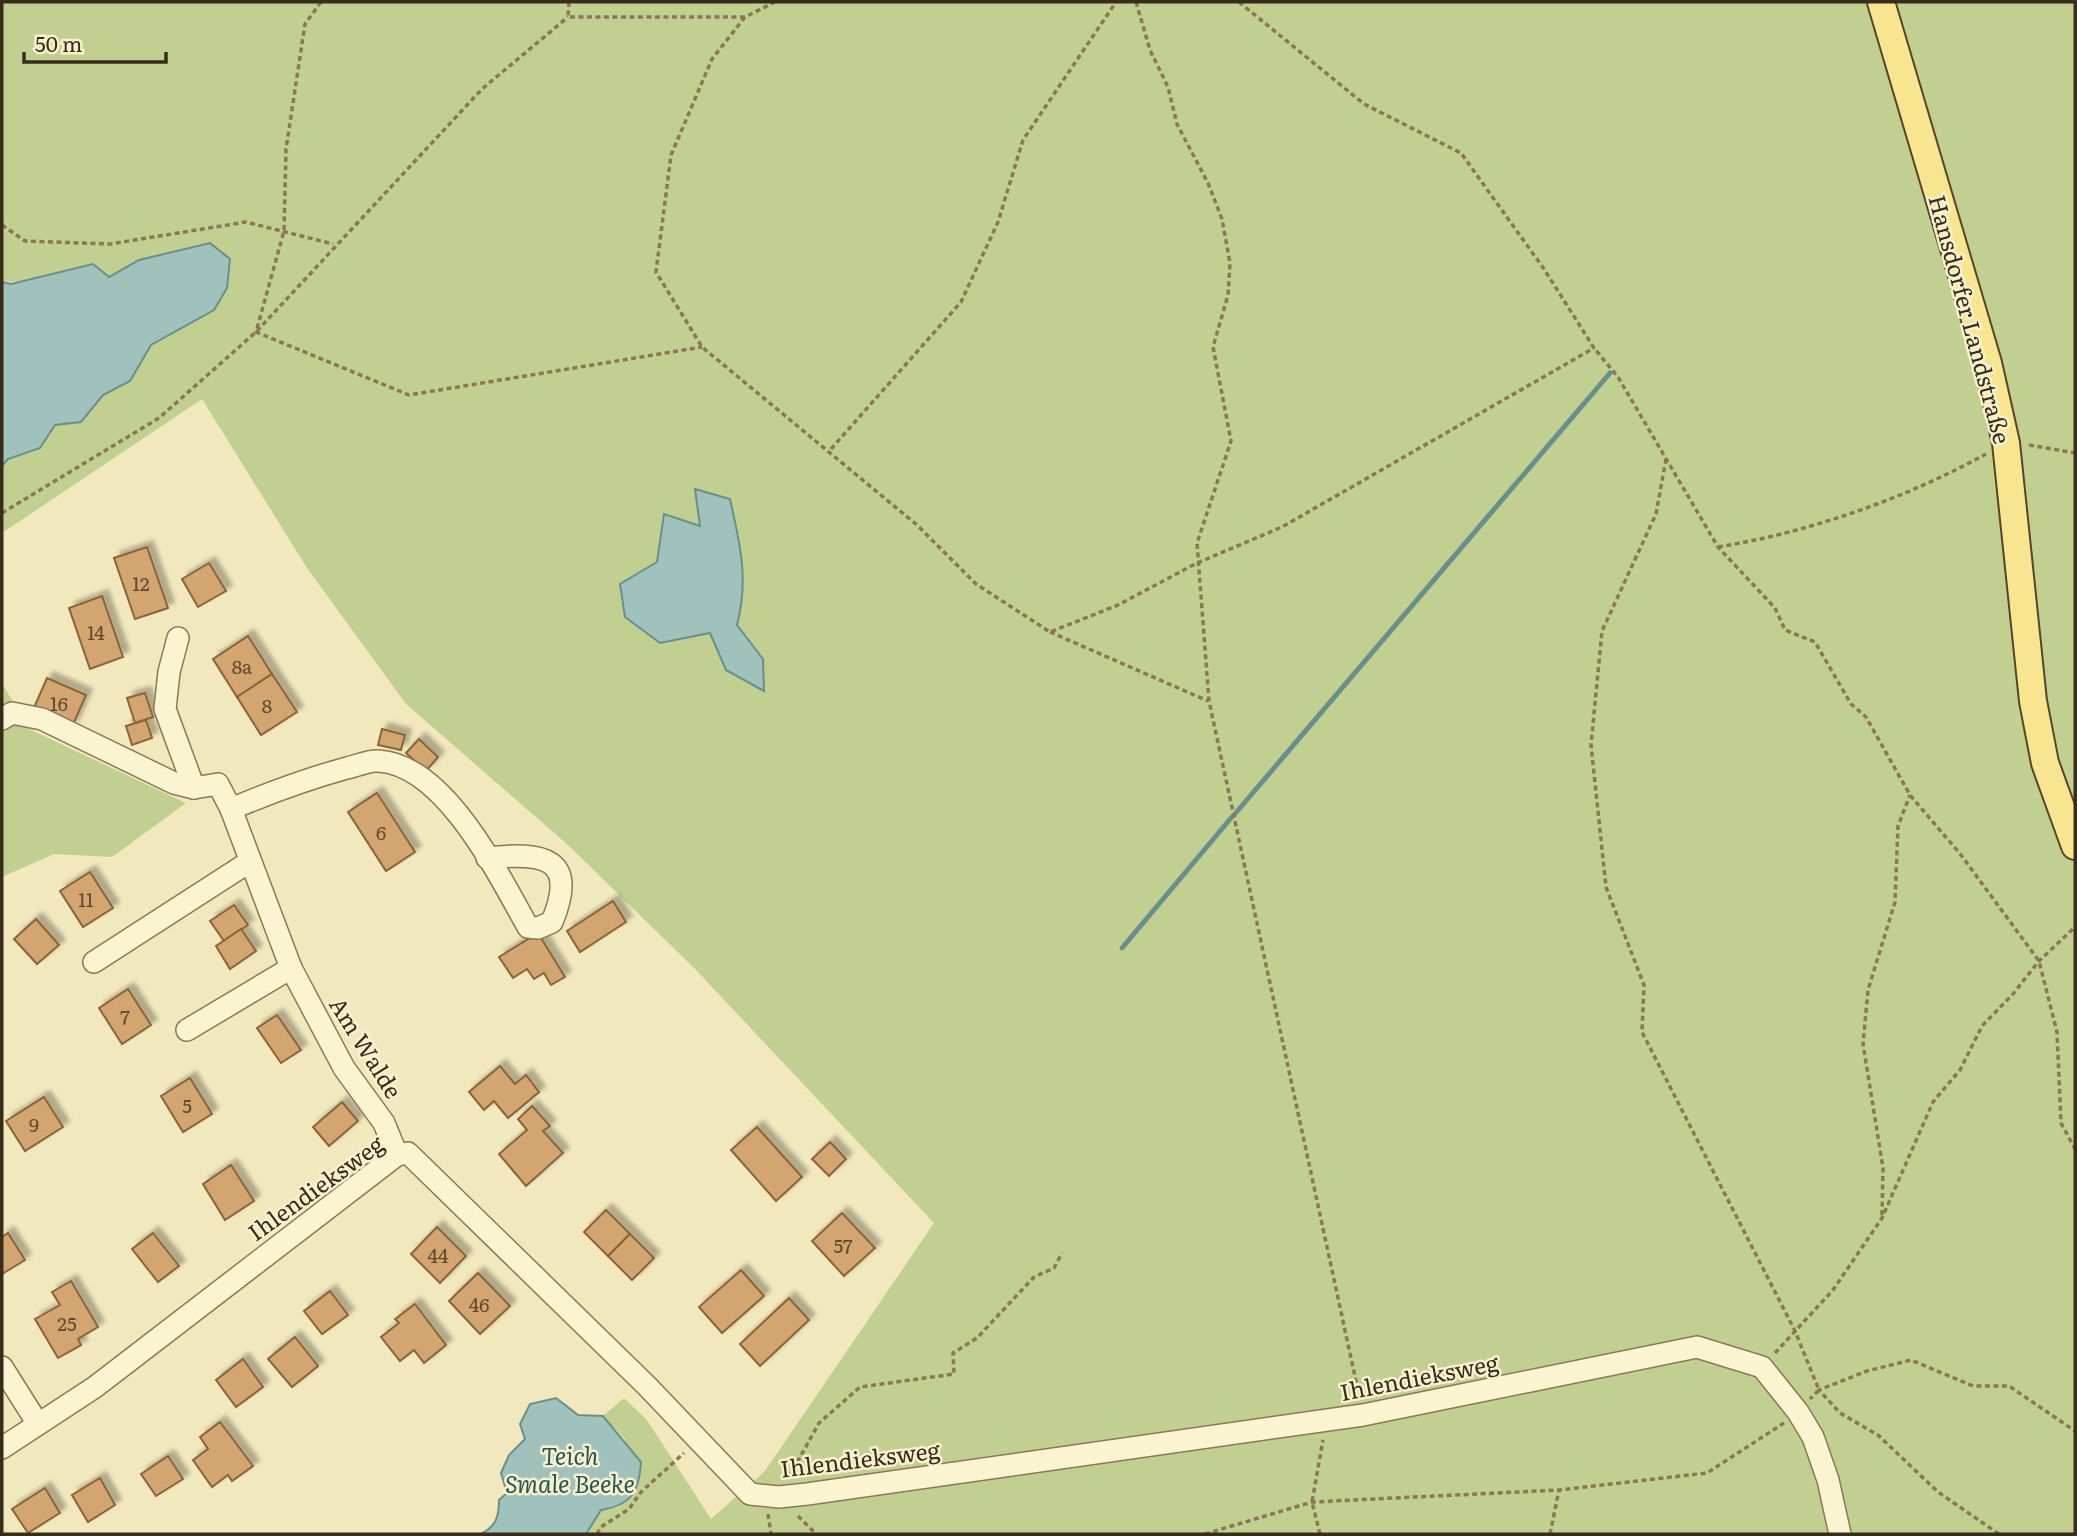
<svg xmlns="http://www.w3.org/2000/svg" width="2077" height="1536" font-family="Literata,serif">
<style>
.green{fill:#c1d090;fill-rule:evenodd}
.water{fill:#a1c2bc;stroke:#68908b;stroke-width:2}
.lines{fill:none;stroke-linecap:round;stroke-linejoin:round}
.stream{stroke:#68908b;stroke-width:5}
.building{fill:#d3a56f;stroke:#8b6339;stroke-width:2;filter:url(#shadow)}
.minor-casing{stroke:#8a7855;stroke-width:24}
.major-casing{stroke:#57442a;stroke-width:30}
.path{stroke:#8a7855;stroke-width:3.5;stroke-dasharray:5 3.5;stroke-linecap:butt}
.minor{stroke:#fbf4d0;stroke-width:21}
.major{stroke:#f8e590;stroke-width:26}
.labels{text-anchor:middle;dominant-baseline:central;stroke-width:5;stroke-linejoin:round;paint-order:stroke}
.number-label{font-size:19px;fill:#5f4a30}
.street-label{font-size:23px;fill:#382c1b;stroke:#f8f1cd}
.water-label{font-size:24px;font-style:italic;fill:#285659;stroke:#f8f1cd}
</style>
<defs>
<filter id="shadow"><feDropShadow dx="6" dy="-6" stdDeviation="2" flood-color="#0004"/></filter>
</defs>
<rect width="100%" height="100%" fill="#f1e8bd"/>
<g class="green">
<path d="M2 2H2075V1534H586L601 1510 619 1507 625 1439 603 1416 624 1398 647 1420 711 1519 765 1471 934 1223 695 969 567 844 406 704 307 568 202 399 2 533V466L8 459 39 448 55 425 81 422 103 395 130 381 151 345 213 310 139 260 109 277 2 282ZM730 499C740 544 749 580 737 625L763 658 726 670 710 633 660 643 620 584 657 562Z"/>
<polygon points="2,683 29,729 186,803 112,857 54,854 2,877"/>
</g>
<g class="water">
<polygon points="210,243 230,259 227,288 214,310 151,345 130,381 103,395 81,422 55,425 40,448 8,459 2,466 2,282 11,284 93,264 109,277 139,260"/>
<path d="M695 489 730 499C740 544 749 579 737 625L763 659 764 691 726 670 710 633 660 643 625 617 620 584 657 562 664 514 700 526Z"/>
<path d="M556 1398 578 1415 603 1416 641 1462C639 1491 632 1505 601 1510L586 1534H481C496 1526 499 1517 499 1500L507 1493 501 1473 509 1455 525 1439 520 1424 530 1404Z"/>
</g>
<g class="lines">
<g class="stream">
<polyline points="1234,815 1610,373"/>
<polyline points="1122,948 1231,818"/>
</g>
</g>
<g class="building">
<polygon points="147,547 168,608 135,619 114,558"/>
<polygon points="209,563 226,591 198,607 182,579"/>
<polygon points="102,596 123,657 90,669 69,608"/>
<polygon points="248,636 272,674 237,697 213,659"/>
<polygon points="272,674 297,712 261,735 237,697"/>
<polygon points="47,678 86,695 72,727 33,710"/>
<polygon points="145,693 153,717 135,723 127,698"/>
<polygon points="146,720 152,738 132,745 126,726"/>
<polygon points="382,729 405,735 401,750 378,745"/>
<polygon points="419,739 438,757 426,771 406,753"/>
<polygon points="377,793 415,852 386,871 348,812"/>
<polygon points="90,872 113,908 83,927 60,891"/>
<polygon points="613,901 626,922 580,952 567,931"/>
<polygon points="234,905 248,925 224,941 210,921"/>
<polygon points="36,919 59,945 37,964 14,939"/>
<polygon points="241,929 256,951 230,969 216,946"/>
<polygon points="538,933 565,977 551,985 544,973 534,979 527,969 513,978 499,957"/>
<polygon points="128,989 151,1025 122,1044 99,1008"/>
<polygon points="277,1015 301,1050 281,1063 257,1028"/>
<polygon points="500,1066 515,1084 526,1075 539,1092 508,1118 494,1101 484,1110 469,1092"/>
<polygon points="190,1078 212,1114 183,1132 161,1096"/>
<polygon points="44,1097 63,1127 25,1151 6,1121"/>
<polygon points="342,1102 358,1121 329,1146 313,1127"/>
<polygon points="532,1106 550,1126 543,1131 563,1153 526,1186 499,1154 527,1130 518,1119"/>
<polygon points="757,1127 802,1177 776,1201 731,1150"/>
<polygon points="830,1142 846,1159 829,1176 812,1159"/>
<polygon points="231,1165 254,1201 225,1220 203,1184"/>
<polygon points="606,1210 630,1234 608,1256 584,1232"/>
<polygon points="842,1213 875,1248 844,1276 812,1241"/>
<polygon points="437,1227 466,1256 440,1283 411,1254"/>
<polygon points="8,1233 25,1260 2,1274 2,1237"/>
<polygon points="153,1233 179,1266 158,1282 132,1249"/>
<polygon points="630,1234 654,1258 632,1280 608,1256"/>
<polygon points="741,1270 764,1296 722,1333 699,1307"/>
<polygon points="478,1273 510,1306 480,1334 449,1301"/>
<polygon points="71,1281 98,1327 78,1339 81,1345 58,1358 35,1319 60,1305 52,1292"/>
<polygon points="330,1291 348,1315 322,1334 304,1311"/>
<polygon points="789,1298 809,1320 760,1366 740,1344"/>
<polygon points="415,1304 446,1345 424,1363 414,1350 400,1361 381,1337 399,1323 395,1319"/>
<polygon points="295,1337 318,1366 292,1387 268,1359"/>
<polygon points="243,1359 263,1387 236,1407 216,1380"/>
<polygon points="220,1422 253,1466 232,1481 228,1475 212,1487 193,1460 208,1449 200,1437"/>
<polygon points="168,1456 183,1479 156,1496 141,1474"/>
<polygon points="100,1478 115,1505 88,1522 72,1495"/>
<polygon points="45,1488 60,1513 28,1533 12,1509"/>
</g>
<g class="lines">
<defs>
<g id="minor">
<polyline points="178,638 169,672 165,709 194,788"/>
<polyline points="2,719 12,713 42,719 174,783 194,788 218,784 231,809 291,968 344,1068 384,1123 397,1155"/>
<path d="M231 809C269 793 307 779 347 768 357 766 369 760 378 761 445 764 499 876 528 927L538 928 552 922C579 857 543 852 487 858"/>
<polyline points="94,962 249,862"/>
<polyline points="187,1030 291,968"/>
<polyline points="2,1367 38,1424"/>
<polyline points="2,1448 95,1387 397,1155 408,1153 647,1386 750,1494 779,1497 807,1494 1363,1415 1697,1347 1762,1367 1798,1412 1813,1437 1828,1480 1840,1534"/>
</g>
<polyline id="major" points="1881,2 1988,363 2006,443 2033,701 2045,763 2075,846"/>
</defs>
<use href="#minor" class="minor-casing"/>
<use href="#major" class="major-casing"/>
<g class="path">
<polyline points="321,2 305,24 286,149 284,231 256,332 409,395 702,347"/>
<polyline points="569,2 568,17 745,17 775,2"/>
<polyline points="1136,2 1150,50 1168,87 1177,124 1208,183 1222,219 1230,263 1228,295 1213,347 1231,441 1197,543 1209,701 1359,1395"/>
<polyline points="1239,2 1364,104 1461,153 1544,269 1594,348 1618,377 1718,547 1775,608 1785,630 1815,642 1851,704 1866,717 1910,795 1961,855 2039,961 2057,1032 2061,1123 2075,1149"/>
<polyline points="745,17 712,59 671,155 656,272 702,347 917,525 976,584 1050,632 1118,605 1197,563 1282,527 1594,348"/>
<polyline points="2,225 25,241 110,244 246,222 333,244"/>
<polyline points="2029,445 2075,453"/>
<polyline points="831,449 961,302 998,222 1023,140 1116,2"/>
<polyline points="1666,459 1656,514 1602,631 1591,745 1606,887 1644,985 1642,1032 1795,1331 1819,1390 1810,1399"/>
<polyline points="2,513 159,418 256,332 482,89 568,17"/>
<path d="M1718 547C1810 532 1904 499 1986 454"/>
<polyline points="1050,632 1208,701"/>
<polyline points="1882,1215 1883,1168 1863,1044 1868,990 1895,902 1898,826 1910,795"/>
<polyline points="1775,1353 1833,1290 1882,1218 1933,1102 1960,1070 1982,1026 2013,994 2039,961 2075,927"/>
<polyline points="789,1477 819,1423 860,1387 954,1374 953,1353 977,1338 1034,1277 1054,1268 1062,1253"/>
<polyline points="768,1514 771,1534"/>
<polyline points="798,1516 816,1534"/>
<polyline points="597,1534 601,1527 629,1509 641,1492 684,1453"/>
<polyline points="1205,1534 1312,1502 1559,1490 1707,1473 1784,1423"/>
<polyline points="1320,1534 1312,1502 1323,1440"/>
<polyline points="1550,1534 1559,1490"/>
<polyline points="1999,1534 1938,1492 1878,1435 1840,1413 1819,1390 1867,1371 1911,1360 1973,1386 2009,1386 2075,1431"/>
</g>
<use href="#minor" class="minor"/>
<use href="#major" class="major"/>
</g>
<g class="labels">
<g class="number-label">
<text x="141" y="583">12</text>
<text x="96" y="632">14</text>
<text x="242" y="666">8a</text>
<text x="59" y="703">16</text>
<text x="267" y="705">8</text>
<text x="381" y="832">6</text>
<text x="86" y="899">11</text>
<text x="125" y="1016">7</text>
<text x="187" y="1105">5</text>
<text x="34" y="1124">9</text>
<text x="843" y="1245">57</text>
<text x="438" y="1255">44</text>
<text x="479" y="1304">46</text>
<text x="67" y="1323">25</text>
</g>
<g class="street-label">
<text transform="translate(1971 319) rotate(75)">Hansdorfer Landstraße</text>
<text transform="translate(367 1047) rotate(58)">Am Walde</text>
<text transform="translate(315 1187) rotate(-36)">Ihlendieksweg</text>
<text transform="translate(1419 1376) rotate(-11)">Ihlendieksweg</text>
<text transform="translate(860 1458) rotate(-7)">Ihlendieksweg</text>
</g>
<g class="water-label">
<text x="570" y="1454">Teich<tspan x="570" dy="28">Smale Beeke</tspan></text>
</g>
</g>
<rect width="2077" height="1536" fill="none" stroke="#382c1b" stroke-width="7"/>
<path d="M24 52v10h142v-10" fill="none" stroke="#382c1b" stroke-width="3.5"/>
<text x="35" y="52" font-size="21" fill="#382c1b" stroke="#f8f1cd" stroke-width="5" paint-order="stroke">50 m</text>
</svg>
